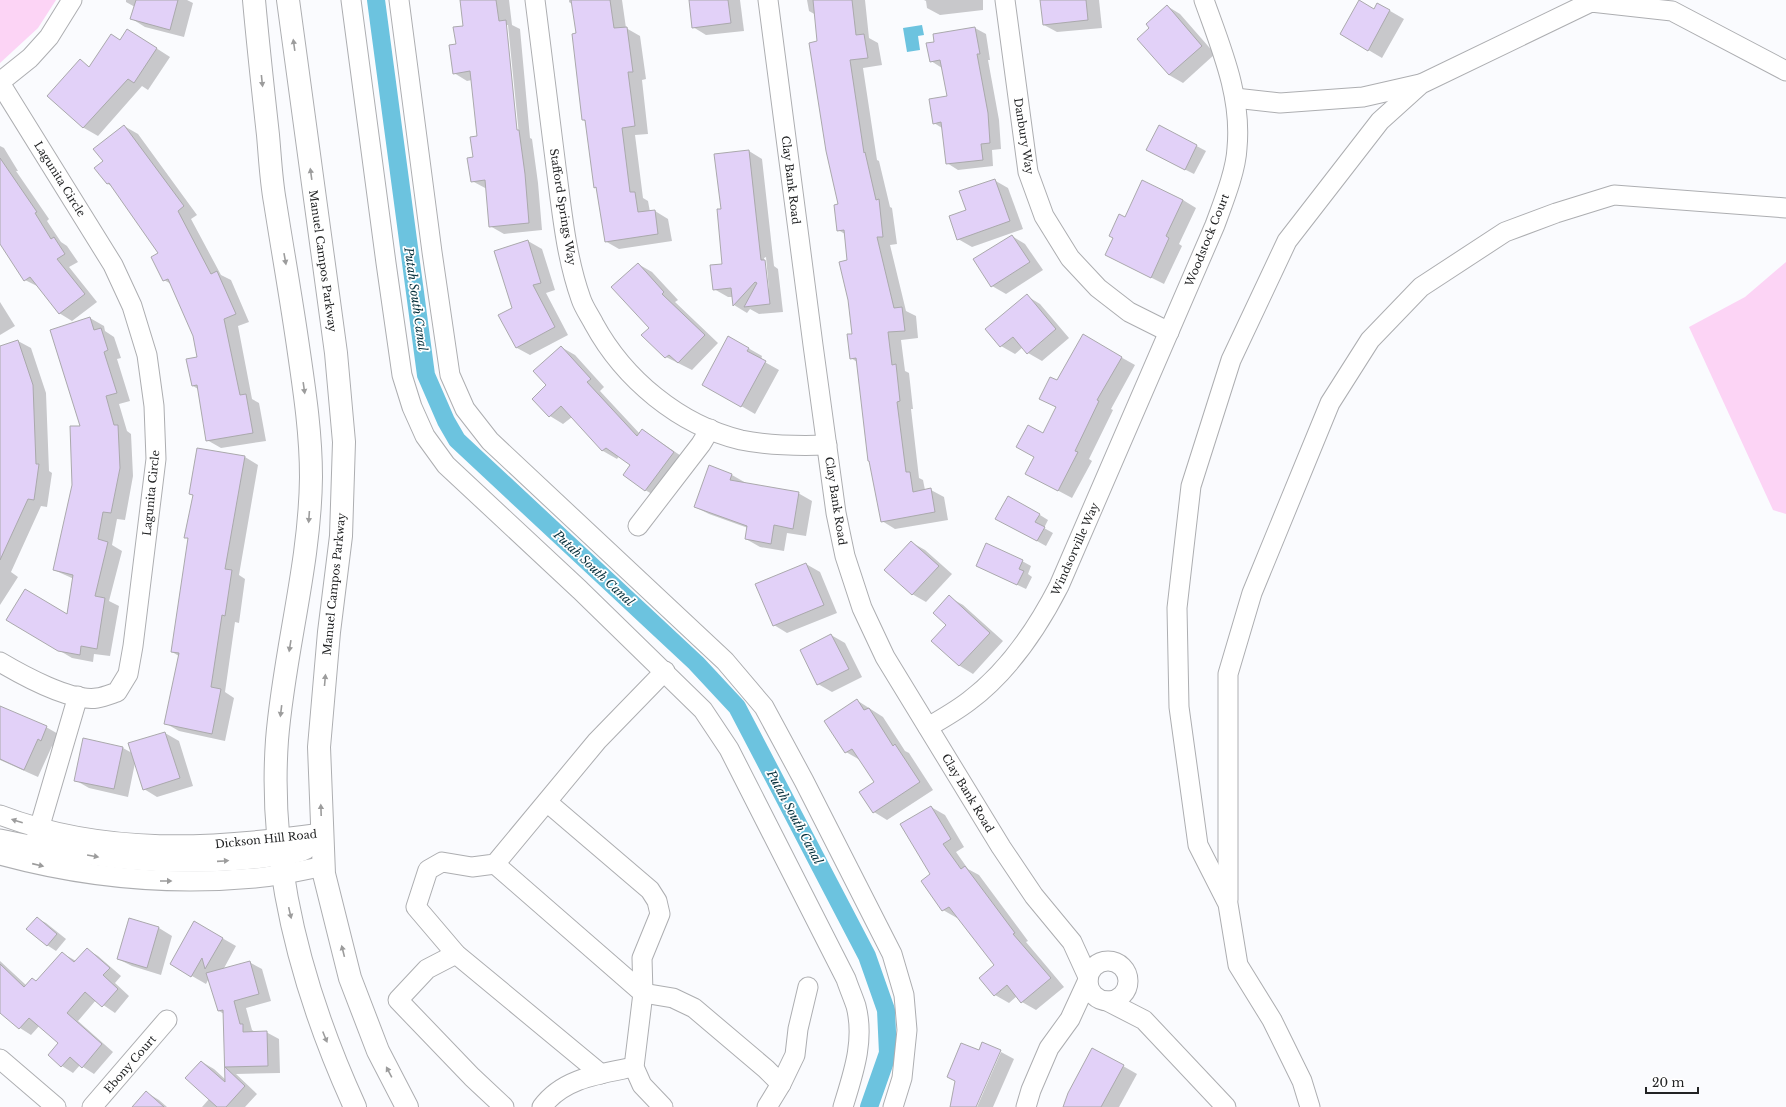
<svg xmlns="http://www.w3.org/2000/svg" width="1786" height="1107" font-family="'Libre Baskerville',serif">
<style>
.green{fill:#fcd4f5}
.water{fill:#6cc3df}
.shadow{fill:#0003;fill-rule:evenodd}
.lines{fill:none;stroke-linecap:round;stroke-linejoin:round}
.canal{stroke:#6cc3df;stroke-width:18}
.building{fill:#e2d1f8;stroke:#aaa9ac}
.minor-casing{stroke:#adaeb1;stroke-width:21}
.major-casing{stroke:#adaeb1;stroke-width:24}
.minor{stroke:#fff;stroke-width:19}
.major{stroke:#fff;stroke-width:22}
.oneway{fill:#9c9c9c}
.labels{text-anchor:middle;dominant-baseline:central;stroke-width:3.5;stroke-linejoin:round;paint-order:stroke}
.street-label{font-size:11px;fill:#222324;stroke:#fff}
.water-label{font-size:12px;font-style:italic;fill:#05303c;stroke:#fff}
</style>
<rect width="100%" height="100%" fill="#fafbfe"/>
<g class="green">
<polygon points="0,0 56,0 38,28 0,63"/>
<polygon points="1786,262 1786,514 1773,510 1689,327 1745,297"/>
</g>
<polygon class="water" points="922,25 924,35 918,36 920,50 907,52 903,28"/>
<g class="shadow">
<polygon points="126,0 187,0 193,3 184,37 145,27 132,19 135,7 126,2"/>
<path d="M461 0H509L512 25 520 29 530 138 532 139 538 183 542 230 504 234 490 226 487 189 472 181 479 137 472 80 467 81 454 73 457 45 464 27ZM506 25H508L519 135H517Z"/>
<polygon points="569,0 622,0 626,28 640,36 646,79 642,80 648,134 635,135 643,198 648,201 650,212 655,211 668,219 672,241 619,249 605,241 597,189 595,187 587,122 583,120 577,34 573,5 569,2"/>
<polygon points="690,0 740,0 744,31 706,35 693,27"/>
<polygon points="807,0 865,0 869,38 878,43 882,65 863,68 877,160 879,161 890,207 892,208 897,244 890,245 906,311 916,316 918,338 901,340 905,371 909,373 913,409 911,409 919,478 923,480 925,490 931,490 944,497 948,520 895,529 882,521 857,362 851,358 853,334 845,234 838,230 839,205 816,15 809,11"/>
<polygon points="924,0 983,0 983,10 940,15 927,8 926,1"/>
<polygon points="1041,0 1099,0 1102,28 1057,32 1044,25"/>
<polygon points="1378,4 1404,19 1382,58 1341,34 1374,10"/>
<polygon points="1167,6 1180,14 1215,54 1183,83 1169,75 1151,28"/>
<polygon points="975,28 986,34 990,60 988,60 999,120 1001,149 992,150 993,166 958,170 947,163 942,128 934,123 948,97 942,68 931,61 935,42"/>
<polygon points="128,30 170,57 148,90 142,86 98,136 84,128 48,96 80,61 90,67 120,41"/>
<polygon points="124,126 138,134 197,215 191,219 221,275 231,280 249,322 238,326 252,399 259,403 266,441 221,448 207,440 198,389 193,386 198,358 194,336 171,284 164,280 159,254 113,187 108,184 105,161"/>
<polygon points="1159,126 1206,151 1194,174 1156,155"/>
<polygon points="0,146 4,148 18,171 16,171 49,219 47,221 61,242 67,246 78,262 69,267 97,302 72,321 59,313 39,287 25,280 0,240"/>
<path d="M749 151 762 159 774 266 778 269 783 312 759 314 750 309 747 313 734 305 733 297H728L714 289 723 265ZM766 257 769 290H767L764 258Z"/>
<polygon points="994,180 1008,188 1023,229 972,247 958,239 967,211"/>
<polygon points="1183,200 1196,208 1179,244 1182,246 1164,284 1120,262 1125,218"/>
<polygon points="1012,236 1025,244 1043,270 1006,294 992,286"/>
<polygon points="528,241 542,249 555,290 546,293 568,335 530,355 517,348 513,308"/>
<polygon points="638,264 652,272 678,300 675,302 718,343 692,370 666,357 643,335 650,328"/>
<polygon points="1027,296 1040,304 1069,338 1042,361 1028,353 1023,347 1015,354 1001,346"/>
<polygon points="0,302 15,326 0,335"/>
<polygon points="90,318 104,326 105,331 114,337 121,358 117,359 130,401 119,404 127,431 131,434 133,476 125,520 117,519 112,545 122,551 109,601 119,606 110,656 94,654 93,662 72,658 8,620 67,615 74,579 54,570 73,485 81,427"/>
<polygon points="1083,336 1135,365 1111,409 1113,410 1089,459 1092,461 1072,498 1040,481 1035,457 1043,435 1057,408 1040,398 1057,382"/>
<polygon points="18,341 31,348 46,393 49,471 52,473 47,507 41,506 11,572 18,577 0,605 0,347"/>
<polygon points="561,347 575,355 604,387 600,391 640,434 643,430 687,460 659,498 645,490 631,465 619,456 617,459 603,451 572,417 563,424 550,416 533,399 548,386"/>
<polygon points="748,348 762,356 761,360 779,370 755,414 717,392"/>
<polygon points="245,457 258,465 239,575 245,579 239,623 235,622 225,692 234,698 225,741 179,731 165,723 179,656 172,652 189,539 185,537 194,496 190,494"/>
<polygon points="710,467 732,475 746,483 798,493 812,501 806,536 787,533 784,551 760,547 746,539 748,528 709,514 695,507"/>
<polygon points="1040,515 1048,520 1044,528 1053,533 1046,546 1006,524"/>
<polygon points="911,542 925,550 952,574 926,602 912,594"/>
<polygon points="1022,561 1031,566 1028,574 1032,577 1026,589 977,566"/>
<polygon points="806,564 820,572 837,613 787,633 774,625"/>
<polygon points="949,597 963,605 1003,641 973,674 960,666 933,641 948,625"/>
<polygon points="831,635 845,643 862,677 832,692 818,684"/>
<polygon points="858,701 883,717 905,751 909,753 933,790 887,820 874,812 875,782 860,760 846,752"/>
<polygon points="0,710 46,727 60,735 54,748 52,746 38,777 0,760"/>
<polygon points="165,733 179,741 193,786 157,797 144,789 135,763 128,797 89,788 75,780 84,739 123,748 132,753"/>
<polygon points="931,807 945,815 964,847 956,852 968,869 979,875 1028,941 1026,942 1064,987 1036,1010 1022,1002 1017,996 1009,1003 995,995 995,965 958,917 957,918 943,910 922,881 932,874"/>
<polygon points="37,918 46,923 66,939 56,951 47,945"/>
<polygon points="194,922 236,946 223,970 249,962 262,969 271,1001 246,1008 252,1030 255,1032 266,1032 279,1039 280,1073 236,1074 257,1094 245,1107 202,1107 209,1099 202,1062 214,1069 226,1080 224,1014 219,1011 209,978 206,984 171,964"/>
<polygon points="159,928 172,936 161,975 132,966 118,959"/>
<polygon points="87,949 98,956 121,976 115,983 129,996 115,1013 96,1000 78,1021 113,1052 94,1074 80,1065 73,1073 62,1066 60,1042 40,1025 31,1035 20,1028 0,1011 0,961 27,986 37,982 62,953 76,961"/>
<polygon points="1001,1052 1014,1059 993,1107 977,1107"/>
<polygon points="1123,1066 1137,1074 1119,1107 1064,1107"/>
<polygon points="146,1092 159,1100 167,1107 133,1107"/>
</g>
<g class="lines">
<polyline class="canal" points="376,0 426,375 446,421 457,440 696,663 737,707 867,956 886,1010 888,1053 869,1107"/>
</g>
<g class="building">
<polygon points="136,0 178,0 170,30 130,19"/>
<polygon points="460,0 496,0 499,21 506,20 517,130 519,130 525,174 529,223 489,227 485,180 471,182 467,158 473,157 470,137 477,136 470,71 453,74 449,45 456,44 453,27 463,26"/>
<polygon points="571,0 610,0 614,28 627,27 633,72 628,72 635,126 622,128 630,192 635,192 638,212 655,210 658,234 605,242 596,187 594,188 585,120 582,120 572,34 576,33"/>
<polygon points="689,0 728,0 731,23 692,28"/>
<polygon points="813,0 852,0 856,35 864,34 868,58 850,60 864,153 865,152 876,200 879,199 883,237 877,237 894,308 902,307 905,331 888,332 892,365 896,364 900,401 897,402 906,472 910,472 913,492 931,488 935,512 881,522 869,461 868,461 856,358 850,359 847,334 852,334 848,300 839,262 847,260 844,230 837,231 834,205 838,204 826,151 809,43 817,41"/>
<polygon points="1040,0 1086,0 1088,20 1043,25"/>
<polygon points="1359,0 1374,9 1377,3 1390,10 1368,51 1340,34"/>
<polygon points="1167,5 1202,46 1169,75 1137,39 1149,28 1146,24"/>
<polygon points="975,27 980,54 977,54 988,113 990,143 981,144 983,160 946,164 941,122 933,124 929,99 947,96 940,60 930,62 926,43 934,42 933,34"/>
<polygon points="127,29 157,48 134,83 128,79 83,128 47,96 80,59 89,67 111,34 120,40"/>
<polygon points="124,125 184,206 178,211 211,274 217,271 236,314 224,319 240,395 246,394 253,433 206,441 197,385 192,386 186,359 197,357 193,336 168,279 163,281 151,257 158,253 109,183 107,184 94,168 103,161 93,149"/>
<polygon points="1159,125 1197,145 1185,170 1146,150"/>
<polygon points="749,150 761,260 765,260 770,304 744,307 757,283 755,282 733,306 731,288 713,290 710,265 722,264 717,209 721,209 714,154"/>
<polygon points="0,158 37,212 35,213 51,239 54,237 65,254 57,259 85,294 59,314 30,277 24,281 0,244"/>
<polygon points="995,179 1010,221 957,240 949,216 966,210 959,191"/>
<polygon points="1142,180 1183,200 1166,236 1169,238 1151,278 1105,255 1113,238 1109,236 1119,214 1125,217"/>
<polygon points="1012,235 1030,262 991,287 973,259"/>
<polygon points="528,240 541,283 533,285 555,327 516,348 498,315 512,308 494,251"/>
<polygon points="638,263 664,292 662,294 705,335 678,363 669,355 665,358 641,335 649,328 611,287"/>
<polygon points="1027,294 1056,329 1027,354 1013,337 1000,347 985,329"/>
<polygon points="90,317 94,330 101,328 108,350 104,352 117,393 106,396 114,425 118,425 120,468 111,513 103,512 98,539 108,542 95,596 105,598 97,649 81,646 80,655 58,651 6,620 25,589 67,614 73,575 53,570 72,485 70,426 80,426 50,330"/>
<polygon points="1083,334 1122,357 1097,400 1099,401 1075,451 1078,452 1058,491 1025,474 1034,457 1016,447 1028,425 1043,433 1056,407 1039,399 1050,377 1057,380"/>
<polygon points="728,336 749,348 747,351 766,361 741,407 702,385"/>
<polygon points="18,340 33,385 36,464 39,464 34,500 28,499 0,560 0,346"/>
<polygon points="561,346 591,379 587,382 637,436 642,429 674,452 645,491 623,475 630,465 606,448 602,451 561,406 549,417 532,399 546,385 533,371"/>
<polygon points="197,448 245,456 225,569 232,570 225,616 222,615 211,687 221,689 212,734 164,724 179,653 171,652 188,538 184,538 193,495 189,494"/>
<polygon points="709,465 732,474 730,480 799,492 793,529 774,525 771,544 745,539 747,526 694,507"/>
<polygon points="1008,496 1040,514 1035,522 1045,527 1037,541 995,519"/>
<polygon points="911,541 939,566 912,595 884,570"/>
<polygon points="986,543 1023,560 1019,569 1024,571 1017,585 976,566"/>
<polygon points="806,563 824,605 773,626 755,584"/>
<polygon points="949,595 990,633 959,666 931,641 946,625 933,613"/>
<polygon points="831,634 849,669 817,685 800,650"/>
<polygon points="857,699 864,710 869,708 893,746 895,744 920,782 873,813 859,792 874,782 852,749 845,753 824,721"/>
<polygon points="0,706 47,726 41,741 38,739 24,770 0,759"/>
<polygon points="165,732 180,778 143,790 128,743"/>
<polygon points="83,738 123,747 114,789 74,781"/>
<polygon points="931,806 951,839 943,844 961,869 965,866 1015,933 1013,934 1051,978 1021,1003 1007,985 994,996 979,978 994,965 949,907 942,911 921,881 930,874 900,824"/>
<polygon points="37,917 57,934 47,946 26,929"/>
<polygon points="129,918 159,927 147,968 117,959"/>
<polygon points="194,921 223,938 205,969 202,958 191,977 170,964"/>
<polygon points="87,948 110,968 103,975 118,989 102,1007 85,992 67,1013 102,1044 82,1068 70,1057 61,1067 48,1055 58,1043 29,1018 19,1029 0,1013 0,964 24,987 32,978 36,981 62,952 74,962"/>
<polygon points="250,961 259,994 234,1001 240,1024 243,1024 243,1032 267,1031 268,1066 225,1067 245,1086 226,1107 217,1107 185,1078 201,1061 225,1082 223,1010 218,1011 206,973"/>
<polygon points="982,1042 1001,1050 976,1107 950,1107 955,1081 947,1077 961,1043 979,1050"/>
<polygon points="1092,1048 1124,1065 1101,1107 1063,1107 1068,1093"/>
<polygon points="146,1091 164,1107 132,1107"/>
</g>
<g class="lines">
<defs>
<g id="minor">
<path d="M351 0 386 263 402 375 412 407 425 436 446 465 580 590 703 710 729 749 846 979C849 988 853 997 856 1006 865 1041 853 1074 843 1107"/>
<polyline points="399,0 432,252 450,375 465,409 490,441 725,661 764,707 804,781 892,954 904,995 907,1030 902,1078 893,1107"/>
<path d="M535 0C542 56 549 111 556 167 562 212 566 257 581 299 584 308 590 316 594 324 624 379 679 425 741 440 770 446 798 446 827 445"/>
<polyline points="768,0 813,345 836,513 845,556 862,608 885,657 1001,847 1034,896 1072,942 1088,977"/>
<polyline points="1005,0 1028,172 1044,216 1070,258 1098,288 1129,312 1169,332"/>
<polyline points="0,82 30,58 49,37 72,0"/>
<path d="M0 83 113 265 132 306 147 355 154 406 156 459 133 646 128 674 117 692C111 694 104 697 97 698 71 702 22 675 0 662"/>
<polyline points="1235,98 1280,103 1363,97 1420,84"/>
<polyline points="638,526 701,444 710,429"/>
<path d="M928 727C942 719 956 711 969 701 1009 671 1037 629 1059 586L1215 225C1223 203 1236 171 1237 148 1242 96 1221 48 1204 0"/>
<polyline points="547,802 650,890 657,901 660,914 642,958 643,993 634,1067 642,1085 663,1107"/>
<path d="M0 815C105 855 213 848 322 833"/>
<path d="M0 839C90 858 171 869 263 858 273 856 297 855 305 850 311 846 317 838 322 833"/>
<polyline points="36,839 78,696"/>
<path d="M0 855C84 878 168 886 255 878 278 876 301 871 324 866"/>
<polyline points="495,864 643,993 673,998 694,1008 766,1069 781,1084"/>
<polyline points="1228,900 1228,674 1252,593 1330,403 1370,340 1421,287 1505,232 1556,213 1614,195 1786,208"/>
<polyline points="456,954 427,969 398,1000 472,1077 504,1107"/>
<circle cx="1108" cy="981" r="20"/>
<polyline points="1107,1001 1144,1020 1226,1107"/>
<polyline points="0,1059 56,1107"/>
<polyline points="601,1074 456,954 416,907 428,870 442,862 472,867 495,864 597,741 665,671"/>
<polyline points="92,1107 167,1020"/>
<path d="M542 1107C563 1078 600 1074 634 1067"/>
<polyline points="767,1107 781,1084 795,1055 798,1029 808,987"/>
<polyline points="1026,1107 1031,1090 1049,1048 1070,1019 1088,980"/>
<polyline points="1310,1107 1302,1081 1272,1020 1238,965 1228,904 1198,845 1179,707 1177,608 1191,486 1231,360 1287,241 1380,121 1421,84 1591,2 1672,11 1786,71"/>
</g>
<g id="major">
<path d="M254 0C258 45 263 90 268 135 270 157 271 180 275 202 283 253 292 303 299 353 305 394 311 435 311 477 310 566 284 652 277 740 268 867 303 993 355 1107"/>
<polyline points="288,0 336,353 344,442 341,536 329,632 319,747 324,874 350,978 378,1051 407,1107"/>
</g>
</defs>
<use href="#minor" class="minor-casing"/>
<use href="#major" class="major-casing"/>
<use href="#minor" class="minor"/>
<use href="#major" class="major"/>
</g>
<defs><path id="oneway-solid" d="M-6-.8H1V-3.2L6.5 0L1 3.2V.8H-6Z"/></defs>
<g class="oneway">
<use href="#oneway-solid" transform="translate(294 45) rotate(-98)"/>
<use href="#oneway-solid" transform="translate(262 81) rotate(84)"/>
<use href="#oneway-solid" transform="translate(311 174) rotate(-98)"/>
<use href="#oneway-solid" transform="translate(285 259) rotate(80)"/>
<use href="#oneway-solid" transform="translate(304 388) rotate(82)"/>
<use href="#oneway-solid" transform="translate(309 517) rotate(94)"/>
<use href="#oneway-solid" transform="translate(290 646) rotate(99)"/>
<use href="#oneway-solid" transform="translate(325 680) rotate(-85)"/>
<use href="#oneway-solid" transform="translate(281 711) rotate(97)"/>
<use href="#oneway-solid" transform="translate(321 810) rotate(-92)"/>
<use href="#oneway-solid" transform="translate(17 821) rotate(-163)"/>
<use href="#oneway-solid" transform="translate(93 856) rotate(10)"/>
<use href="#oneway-solid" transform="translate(223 861) rotate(-4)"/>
<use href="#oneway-solid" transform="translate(38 865) rotate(13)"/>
<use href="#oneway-solid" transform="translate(166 881)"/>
<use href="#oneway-solid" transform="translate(290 913) rotate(77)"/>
<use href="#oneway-solid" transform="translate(343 951) rotate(-104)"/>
<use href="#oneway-solid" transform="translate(325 1037) rotate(68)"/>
<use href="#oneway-solid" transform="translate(389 1072) rotate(-118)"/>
</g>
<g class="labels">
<g class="street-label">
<text transform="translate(1024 136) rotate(81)">Danbury Way</text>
<text transform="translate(60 179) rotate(58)">Lagunita Circle</text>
<text transform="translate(791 180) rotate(83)">Clay Bank Road</text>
<text transform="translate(563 207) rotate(81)">Stafford Springs Way</text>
<text transform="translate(1207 240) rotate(-68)">Woodstock Court</text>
<text transform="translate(323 261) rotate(82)">Manuel Campos Parkway</text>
<text transform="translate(151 493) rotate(-84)">Lagunita Circle</text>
<text transform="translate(836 501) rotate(81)">Clay Bank Road</text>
<text transform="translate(1075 549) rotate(-66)">Windsorville Way</text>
<text transform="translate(334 584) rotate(-84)">Manuel Campos Parkway</text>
<text transform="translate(968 793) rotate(59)">Clay Bank Road</text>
<text transform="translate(266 839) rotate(-6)">Dickson Hill Road</text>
<text transform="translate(130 1064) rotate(-49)">Ebony Court</text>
</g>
<g class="water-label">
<text transform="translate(416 299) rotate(82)">Putah South Canal</text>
<text transform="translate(594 568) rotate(43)">Putah South Canal</text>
<text transform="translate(795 817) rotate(62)">Putah South Canal</text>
</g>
</g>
<path d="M1646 1087v6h52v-6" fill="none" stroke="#222324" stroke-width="2"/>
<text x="1652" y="1087" font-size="12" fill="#222324" stroke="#ffffff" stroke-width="3" paint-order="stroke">20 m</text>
</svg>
